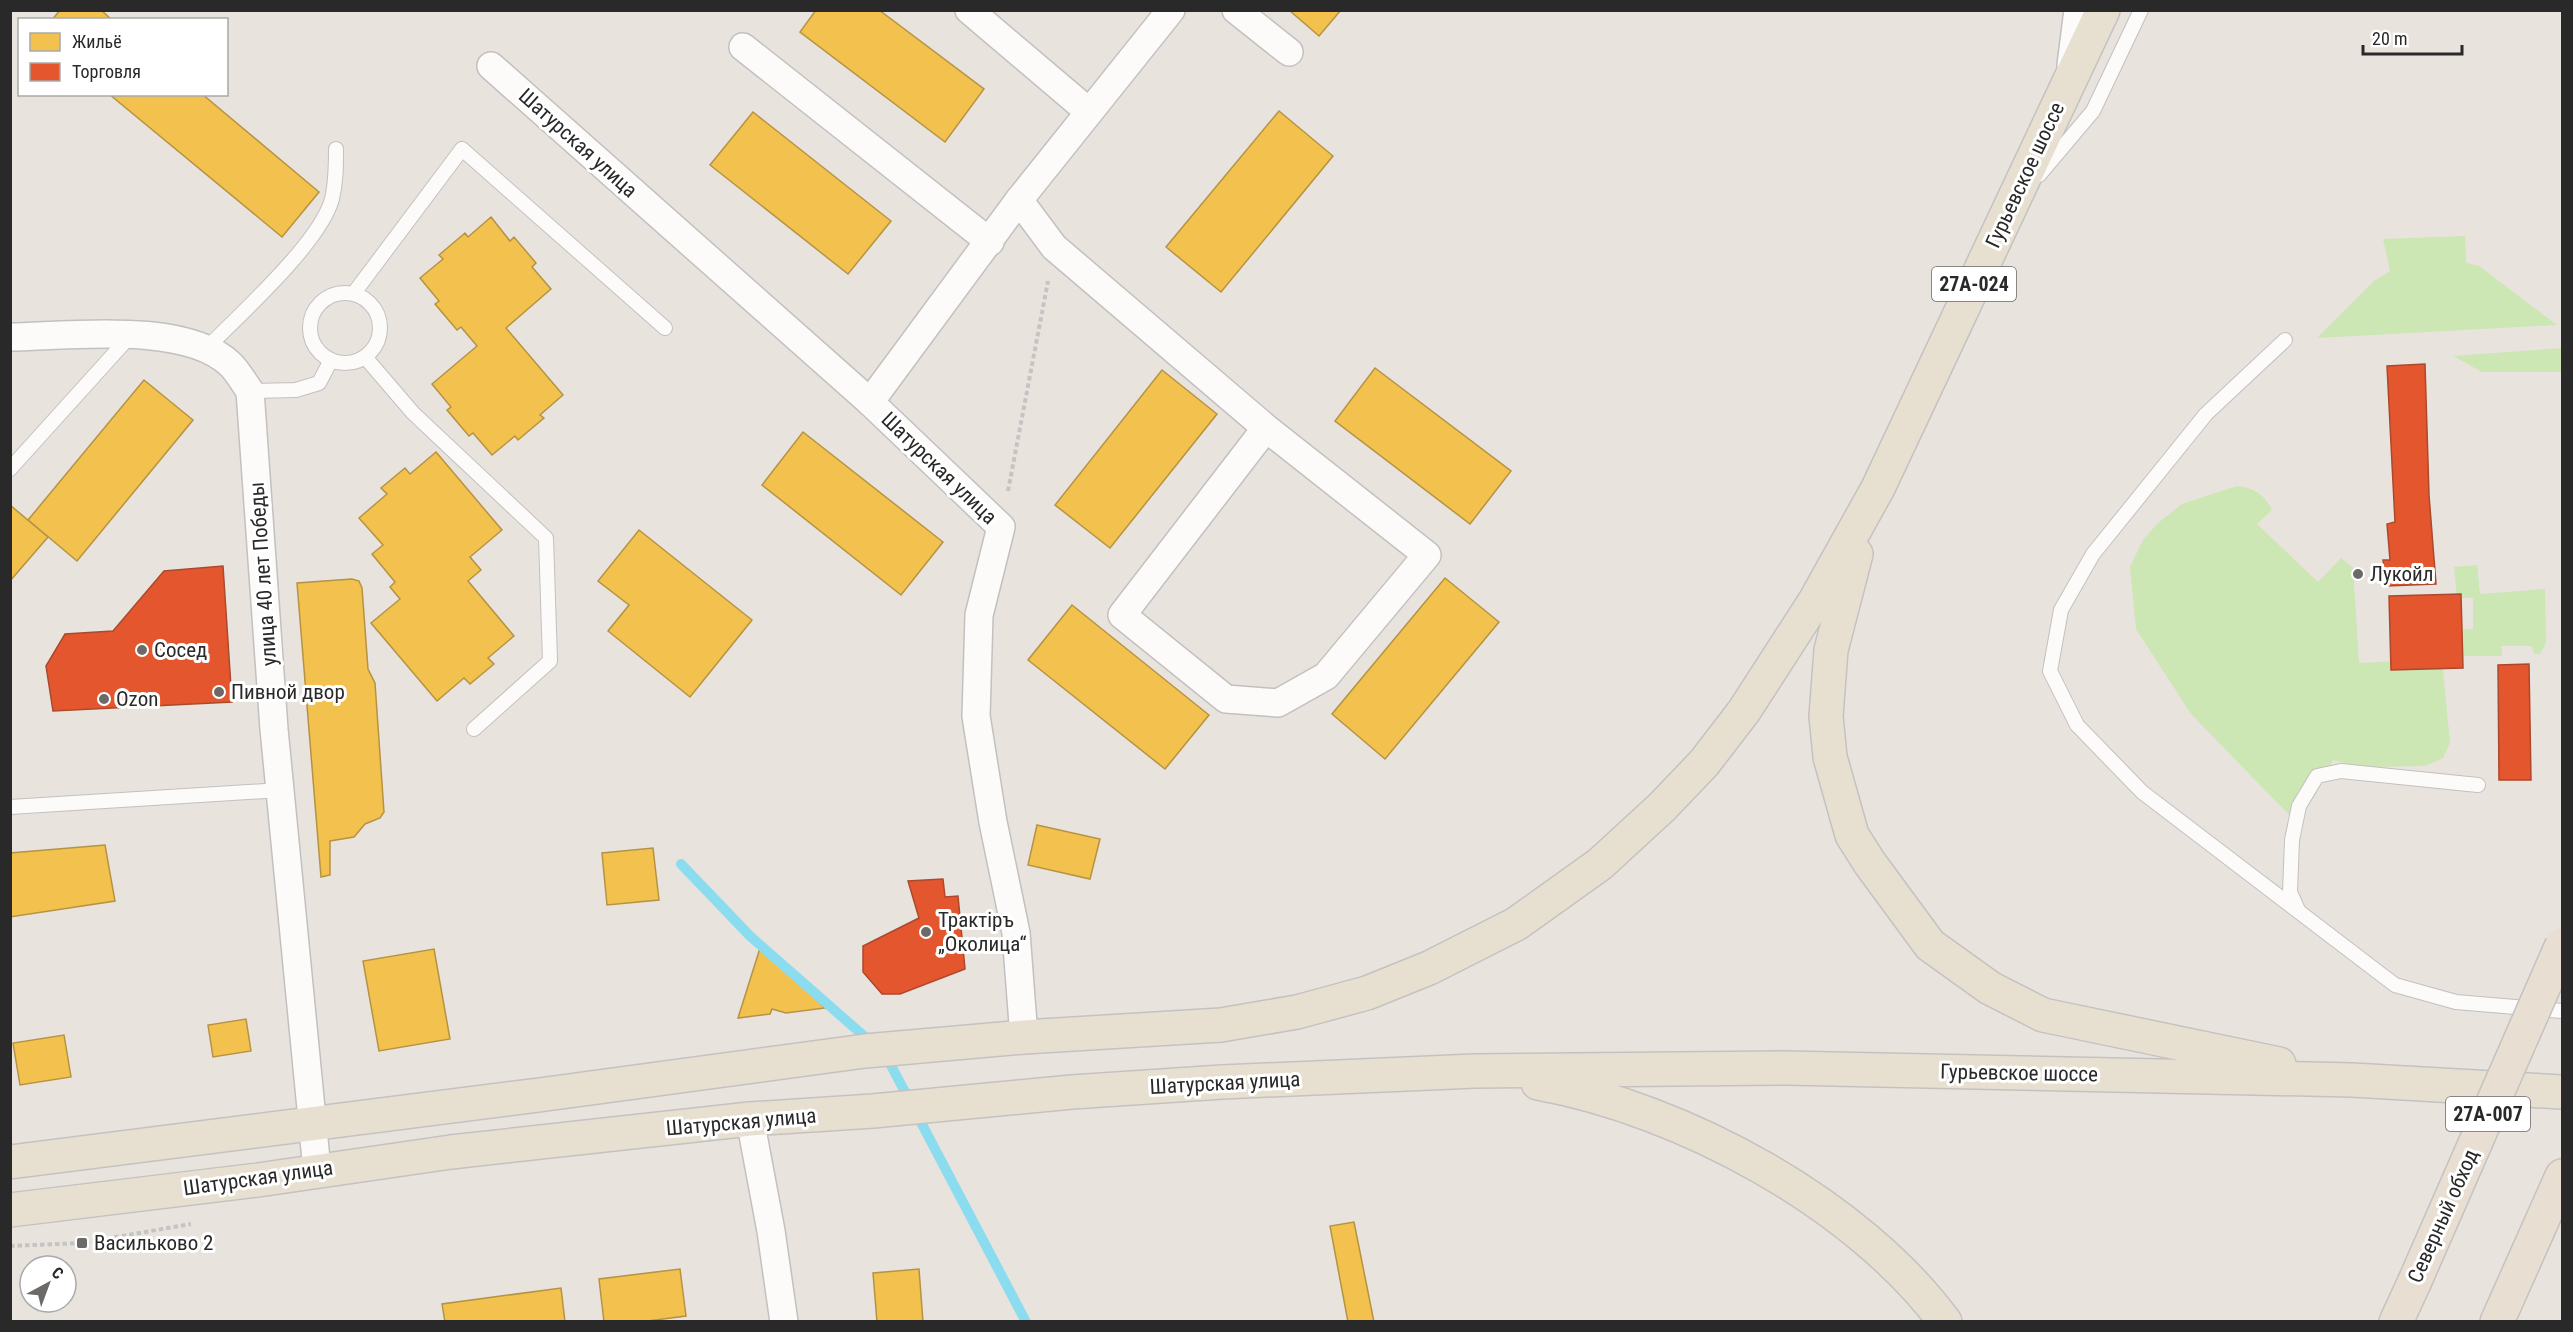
<svg xmlns="http://www.w3.org/2000/svg" width="2573" height="1332" font-family="'Roboto Condensed',sans-serif">
<style>
.green{fill:#cce6b4}
.homes{fill:#f2c14e;stroke:#b69343;stroke-width:1.5}
.shops{fill:#e4572e;stroke:#ac492c;stroke-width:1.5}
.lines{fill:none;stroke-linecap:round;stroke-linejoin:round}
.stream{stroke:#8cdcf0;stroke-width:10}
.service-casing{stroke:#c2c0c0;stroke-width:16}
.minor-casing{stroke:#c2c0c0;stroke-width:30}
.secondary-casing{stroke:#c2c0c0;stroke-width:36}
.primary-casing{stroke:#c4c2c0;stroke-width:36}
.trunk-casing{stroke:#c4c2c0;stroke-width:36}
.path{stroke:#c4c4c3;stroke-width:4;stroke-dasharray:4.5 3;stroke-linecap:butt}
.service{stroke:#fcfbfa;stroke-width:14}
.minor{stroke:#fcfbfa;stroke-width:27}
.secondary{stroke:#fcfbfa;stroke-width:33}
.primary{stroke:#e7e0d1;stroke-width:33}
.trunk{stroke:#e8ded2;stroke-width:33}
.trunk-bridge-casing{stroke:#c4c2c0;stroke-width:36;stroke-linecap:butt}
.trunk-bridge{stroke:#e8ded2;stroke-width:33}
.poi-dot{fill:#6c6a68;stroke:#fff;stroke-width:2}
.labels{text-anchor:middle;dominant-baseline:central;stroke-width:6;stroke-linejoin:round;paint-order:stroke}
.shield{fill:#fff;stroke:#696969;stroke-width:1.5}
.shield-label{font-size:20px;font-weight:bold;fill:#292929}
.street-label{font-size:21px;fill:#292929;stroke:#fff}
.poi-label{font-size:21px;fill:#292929;stroke:#fff;text-anchor:start}
</style>
<rect width="100%" height="100%" fill="#e9e3de"/>
<g class="green">
<polygon points="2465,236 2466,263 2479,266 2557,325 2317,338 2374,281 2390,271 2383,239"/>
<polygon points="2562,348 2562,372 2482,372 2453,356"/>
<path d="M2237 486C2254 488 2264 494 2272 510L2257 524 2318 582 2341 558 2357 571 2354 582 2359 663 2442 659 2450 743 2443 758 2425 766 2360 767 2333 760 2314 797 2295 821 2191 714 2136 629 2130 567 2143 540 2158 523 2182 504Z"/>
<polygon points="2477,565 2480,594 2545,589 2546,643 2540,654 2534,654 2532,646 2501,646 2502,656 2459,656 2459,630 2473,629 2473,598 2457,598 2454,567"/>
</g>
<g class="homes">
<polygon points="60,10 101,10 112,20 52,20"/>
<polygon points="816,10 879,10 984,89 945,142 800,32"/>
<polygon points="1289,10 1341,10 1319,36"/>
<polygon points="109,94 202,94 319,192 282,237"/>
<polygon points="1279,111 1333,156 1221,292 1166,247"/>
<polygon points="753,112 891,221 848,274 710,165"/>
<polygon points="491,217 510,241 514,237 536,263 532,267 551,289 506,328 563,395 540,415 544,418 518,440 515,436 492,455 473,433 469,436 447,410 451,407 432,384 477,346 461,327 457,330 435,304 439,301 420,278 443,259 439,255 465,233 468,237"/>
<polygon points="1375,368 1511,471 1470,524 1335,421"/>
<polygon points="1162,370 1217,414 1110,548 1055,505"/>
<polygon points="144,380 193,420 77,561 28,520"/>
<polygon points="803,432 943,542 901,595 762,485"/>
<polygon points="436,452 502,530 470,557 481,570 468,581 514,636 488,658 494,664 470,684 464,678 437,701 371,623 400,599 390,587 395,582 372,554 383,545 359,518 387,494 381,488 405,468 410,474"/>
<polygon points="10,505 48,537 10,581"/>
<polygon points="639,530 752,620 690,697 608,631 629,605 598,581"/>
<polygon points="1445,578 1499,622 1385,759 1332,714"/>
<polygon points="352,579 359,581 362,588 368,669 375,683 384,812 380,818 365,824 354,837 330,841 330,875 321,877 297,583"/>
<polygon points="1072,605 1209,715 1165,769 1028,660"/>
<polygon points="1037,825 1100,839 1090,879 1028,865"/>
<polygon points="105,845 115,901 10,917 10,853"/>
<polygon points="653,848 659,900 607,905 602,853"/>
<polygon points="761,945 825,1008 786,1013 772,1009 770,1014 738,1018"/>
<polygon points="434,949 450,1039 379,1051 363,961"/>
<polygon points="246,1019 251,1051 213,1057 208,1025"/>
<polygon points="64,1035 71,1077 20,1085 13,1043"/>
<polygon points="1354,1222 1374,1322 1348,1322 1330,1226"/>
<polygon points="680,1269 686,1316 640,1322 604,1322 599,1279"/>
<polygon points="919,1269 923,1322 877,1322 873,1273"/>
<polygon points="561,1288 565,1322 445,1322 442,1304"/>
</g>
<g class="shops">
<polygon points="2425,364 2429,495 2436,584 2386,586 2383,560 2390,560 2387,524 2395,522 2387,366"/>
<polygon points="223,566 232,702 53,711 46,666 65,634 113,631 164,571"/>
<polygon points="2461,594 2463,668 2391,670 2389,596"/>
<polygon points="2529,664 2531,780 2499,780 2498,665"/>
<polygon points="943,879 945,897 958,896 965,969 900,994 882,994 863,972 863,946 919,918 908,881"/>
</g>
<g class="lines">
<g class="stream">
<polyline points="681,864 750,936 873,1044"/>
<polyline points="885,1054 1026,1322"/>
</g>
<defs>
<g id="service">
<polyline points="2039,175 2093,111 2141,10"/>
<polyline points="354,293 462,149 665,328"/>
<circle cx="345" cy="328" r="35"/>
<polyline points="2285,340 2206,414 2093,554 2061,610 2050,671 2077,725 2142,792 2395,985 2456,1002 2562,1011"/>
<path d="M206 349C240 314 320 243 332 199 336 182 336 166 336 149"/>
<polyline points="365,357 413,413 546,538 550,661 474,729"/>
<polyline points="250,391 296,390 319,383 331,360"/>
<polyline points="10,469 131,335"/>
<polyline points="10,807 281,790"/>
<polyline points="2298,910 2290,892 2292,840 2299,806 2317,776 2341,771 2478,785"/>
</g>
<g id="minor">
<polyline points="969,10 1088,111"/>
<polyline points="1236,10 1289,52"/>
<polyline points="743,47 990,242"/>
<polyline points="491,66 870,402 1001,527 979,615 976,716 993,822 1016,933 1024,1037"/>
<polyline points="1019,200 1054,247 1266,428 1427,555 1326,676 1278,703 1226,699 1122,615 1266,428"/>
<path d="M10 337C69 336 187 321 231 365 238 372 244 383 250 391L274 729 317 1170"/>
<polyline points="870,402 1019,200 1171,10"/>
<polyline points="750,1119 771,1231 784,1322"/>
</g>
<polyline id="secondary" points="2074,65 2081,10"/>
<g id="primary">
<polyline points="1856,554 1831,650 1826,716 1830,757 1852,835 1869,862 1930,945 1990,988 2043,1015 2279,1064"/>
<path d="M1538 1083C1682 1109 1857 1203 1945 1322"/>
<polyline points="10,1162 539,1095 865,1051 1024,1037 1221,1025 1297,1012 1367,993 1429,968 1516,924 1600,864 1662,807 1704,763 1744,711 1815,601 1878,488 2103,10"/>
<polyline points="10,1210 258,1180 451,1152 750,1119 873,1111 1072,1092 1222,1082 1475,1071 1785,1068 2352,1080 2562,1092"/>
</g>
<g id="trunk">
<polyline points="2396,1322 2414,1283"/>
<polyline points="2497,1322 2562,1176"/>
</g>
</defs>
<use href="#service" class="service-casing"/>
<use href="#minor" class="minor-casing"/>
<use href="#secondary" class="secondary-casing"/>
<use href="#primary" class="primary-casing"/>
<use href="#trunk" class="trunk-casing"/>
<g class="path">
<polyline points="1008,491 1048,281"/>
<polyline points="10,1246 82,1243 191,1224"/>
</g>
<use href="#service" class="service"/>
<use href="#minor" class="minor"/>
<use href="#secondary" class="secondary"/>
<use href="#primary" class="primary"/>
<use href="#trunk" class="trunk"/>
<defs>
<polyline id="trunk-bridge" points="2414,1283 2562,945"/>
</defs>
<use href="#trunk-bridge" class="trunk-bridge-casing"/>
<use href="#trunk-bridge" class="trunk-bridge"/>
</g>
<g class="poi-dot">
<circle cx="2358" cy="574" r="6"/>
<circle cx="142" cy="650" r="6"/>
<circle cx="219" cy="692" r="6"/>
<circle cx="104" cy="699" r="6"/>
<circle cx="926" cy="932" r="6"/>
<rect x="76" y="1237" width="12" height="12" rx="3"/>
</g>
<g class="labels">
<g class="shield">
<rect x="1932" y="267" width="84" height="34" rx="4.5"/>
<rect x="2446" y="1097" width="84" height="34" rx="4.5"/>
</g>
<g class="shield-label">
<text x="1974" y="284">27А-024</text>
<text x="2488" y="1114">27А-007</text>
</g>
<g class="street-label">
<text transform="translate(578 143) rotate(42)">Шатурская улица</text>
<text transform="translate(2025 175) rotate(-65)">Гурьевское шоссе</text>
<text transform="translate(939 468) rotate(44)">Шатурская улица</text>
<text transform="translate(263 574) rotate(-94)">улица 40 лет Победы</text>
<text transform="translate(2019 1073) rotate(1)">Гурьевское шоссе</text>
<text transform="translate(1225 1083) rotate(-3)">Шатурская улица</text>
<text transform="translate(741 1122) rotate(-5)">Шатурская улица</text>
<text transform="translate(258 1178) rotate(-8)">Шатурская улица</text>
<text transform="translate(2443 1216) rotate(-66)">Северный обход</text>
</g>
<g class="poi-label">
<text x="2370" y="574">Лукойл</text>
<text x="154" y="650">Сосед</text>
<text x="231" y="692">Пивной двор</text>
<text x="116" y="699">Ozon</text>
<text x="938" y="920">Трактiръ<tspan x="938" dy="24">„Околица“</tspan></text>
<text x="94" y="1243">Васильково 2</text>
</g>
</g>
<rect width="2573" height="1332" fill="none" stroke="#292929" stroke-width="24"/>
<rect x="18" y="18" width="210" height="78" fill="#ffffff" stroke="#a9a9a9" stroke-width="1.5"/>
<rect x="30" y="33" width="30" height="18" fill="#f2c14e" stroke="#a9a9a9" stroke-width="1.5"/>
<text x="72" y="48" font-size="18" fill="#292929">Жильё</text>
<rect x="30" y="63" width="30" height="18" fill="#e4572e" stroke="#a9a9a9" stroke-width="1.5"/>
<text x="72" y="78" font-size="18" fill="#292929">Торговля</text>
<g transform="translate(48 1284) rotate(41)"><circle r="28" fill="#ffffff" stroke="#a9a9a9" stroke-width="1.5"/>
<path d="M0-4.5L10 22L0 15L-10 22Z" fill="#6c6a68"/>
<text y="-9" font-size="16" font-weight="bold" text-anchor="middle" fill="#292929">С</text>
</g>
<path d="M2363 45v9h99v-9" fill="none" stroke="#292929" stroke-width="3"/>
<text x="2372" y="45" font-size="18" fill="#292929" stroke="#ffffff" stroke-width="4.5" paint-order="stroke">20 m</text>
</svg>
